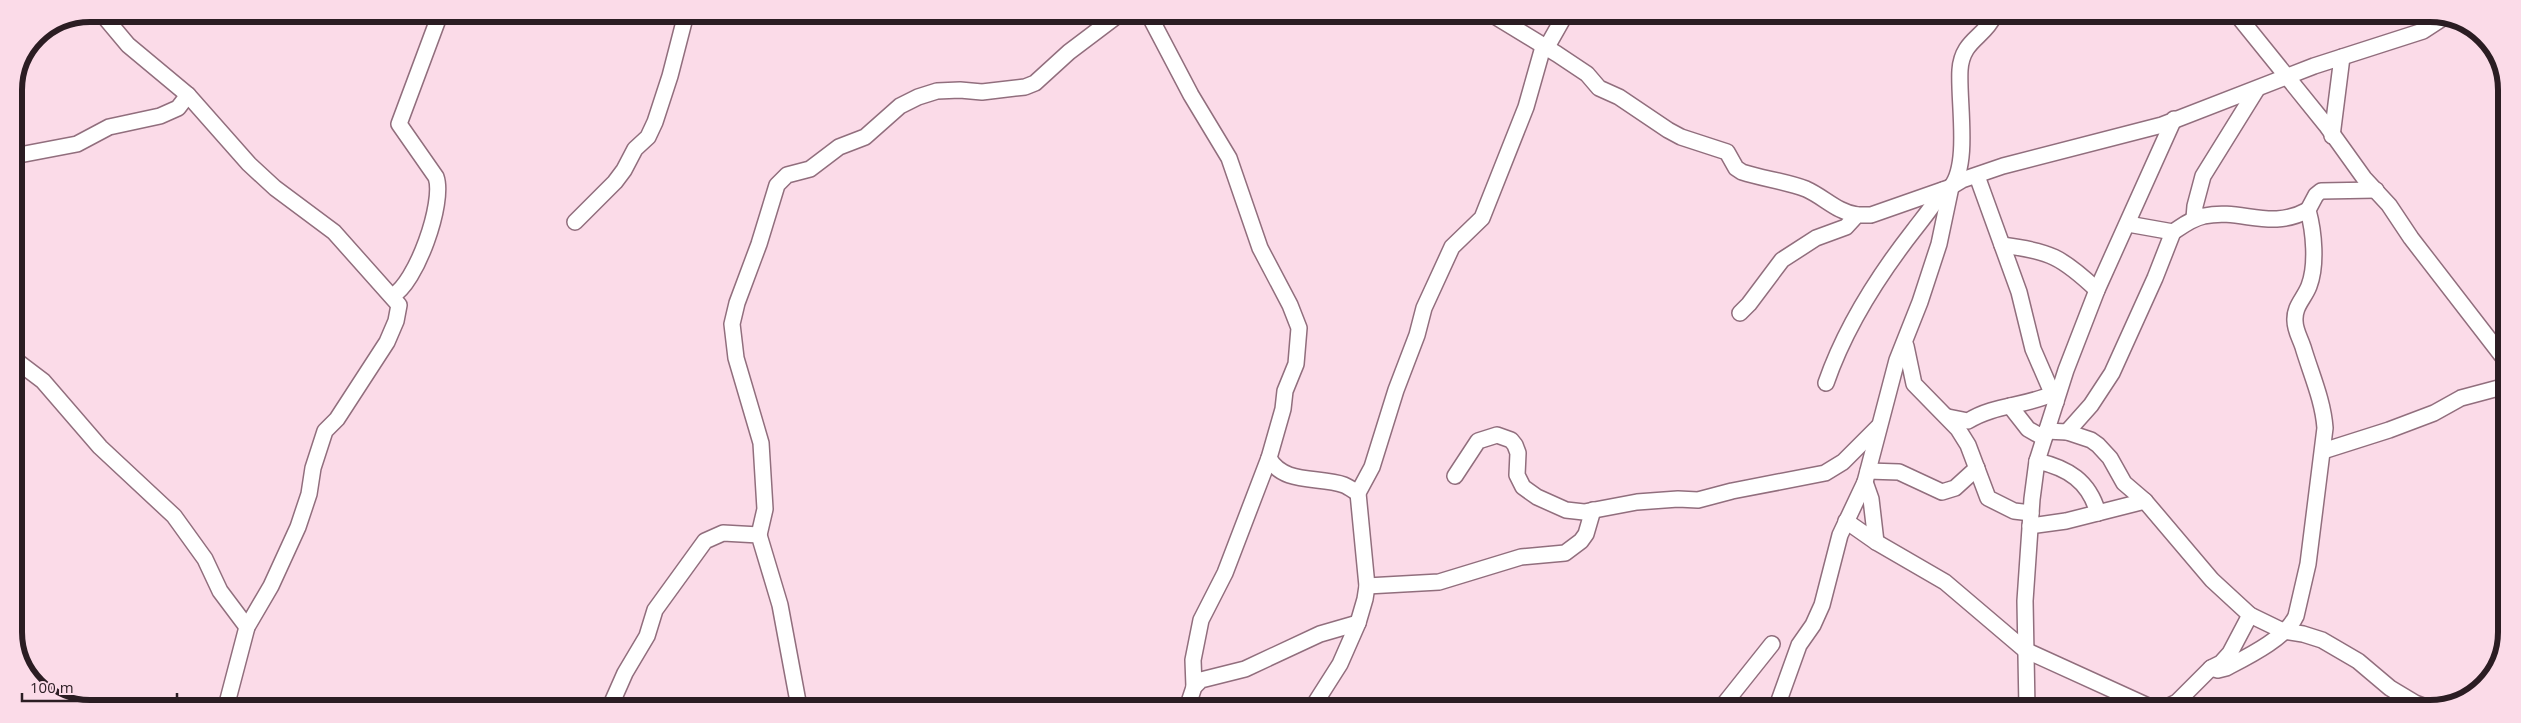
<svg xmlns="http://www.w3.org/2000/svg" width="2521" height="723" font-family="'Open Sans',sans-serif">
<style>
.lines{fill:none;stroke-linecap:round;stroke-linejoin:round}
.minor-casing{stroke:#916e7d;stroke-width:18}
.minor{stroke:#fff;stroke-width:15}
.rim{fill:none;stroke:#2b1d23;stroke-width:6}
</style>
<rect width="100%" height="100%" fill="#fbdbe8"/>
<g class="lines">
<defs>
<g id="minor">
<polyline points="102,14 128,45 188,95 249,164 275,188 334,232 399,305 396,321 387,342 337,419 325,431 313,468 309,494 298,527 271,586 247,627 226,707"/>
<path d="M1149 15 1191 95 1229 158 1260 248 1290 305 1299 328 1296 364 1285 391 1283 409 1269 458C1283 485 1320 476 1344 485 1349 487 1354 491 1358 493"/>
<path d="M1493 15 1557 54 1587 74 1599 88 1619 97 1668 130 1681 137 1727 152 1736 168 1742 172C1763 179 1785 181 1806 189 1824 197 1837 212 1857 215"/>
<polyline points="2238,16 2326,125 2364,178 2389,205 2411,238 2506,361"/>
<polyline points="2332,136 2342,57"/>
<polyline points="14,156 77,144 109,127 160,116 178,108 188,95"/>
<polyline points="1977,176 2019,292 2033,349 2056,402"/>
<polyline points="1952,186 1962,180 2003,166 2162,125 2314,66 2423,31 2446,16"/>
<polyline points="2194,218 2195,206 2203,176 2257,89"/>
<polyline points="575,222 615,182 624,170 635,149 648,137 655,122 670,76 686,14"/>
<path d="M2128 224 2173 232C2182 226 2193 218 2204 216 2242 208 2270 231 2308 210"/>
<path d="M2002 245C2050 251 2062 257 2097 290"/>
<path d="M392 296C416 284 445 202 436 177L399 124 440 14"/>
<polyline points="1740,313 1749,304 1782,260 1816,238 1846,227 1857,215 1871,215 1951,187"/>
<polyline points="1906,346 1914,384 1958,429 1968,445 1988,498 2014,511 2031,513"/>
<polyline points="14,359 43,381 100,447 174,516 205,559 220,591 247,627"/>
<path d="M1826 383C1845 328 1878 276 1914 230 1924 217 1934 205 1943 190"/>
<polyline points="2010,406 2028,429 2044,438"/>
<path d="M1948 417 1968 421C1995 404 2025 407 2054 393"/>
<polyline points="2046,431 2067,432 2091,440 2098,445 2110,458 2124,483 2145,501 2212,580 2250,615 2283,631 2303,634 2322,640 2358,661 2390,688 2415,703 2431,709"/>
<polyline points="2067,432 2091,405 2112,373 2155,278 2173,232"/>
<polyline points="2323,451 2389,430 2434,413 2461,398 2506,386"/>
<path d="M2037 461C2068 468 2089 481 2098 513"/>
<polyline points="1868,471 1899,472 1942,492 1955,488 1977,468"/>
<polyline points="1455,476 1478,441 1497,435 1511,440 1515,445 1518,453 1517,475 1523,487 1537,497 1566,510 1584,512 1637,502 1678,499 1698,500 1732,491 1825,473 1843,462 1878,427"/>
<polyline points="1865,482 1871,499 1876,542"/>
<polyline points="1846,521 1876,542 1945,582 2025,650 2148,706 2167,707 2177,702 2211,668 2221,663 2230,653 2250,615"/>
<polyline points="2030,526 2066,521 2145,501"/>
<polyline points="759,535 765,509 761,443 736,358 732,324 737,303 759,244 777,185 787,175 810,169 839,147 865,137 900,106 918,97 937,91 960,90 982,92 1025,87 1035,83 1069,52 1118,15"/>
<polyline points="1367,586 1439,582 1521,557 1565,553 1581,541 1586,534 1593,510"/>
<path d="M2211 668 2218 670 2226 668C2247 657 2286 638 2296 616L2308 564 2325 428C2323 400 2311 374 2303 347 2300 338 2295 330 2295 321 2294 306 2304 299 2309 286 2317 265 2314 232 2308 210L2316 195 2321 191 2376 190"/>
<polyline points="1194,687 1193,660 1201,620 1225,573 1269,458"/>
<polyline points="610,707 625,673 647,636 655,610 705,541 723,533 759,535 780,605 799,707"/>
<polyline points="1187,708 1194,687 1201,680 1245,669 1320,634 1358,623"/>
<polyline points="1312,708 1340,664 1358,623 1365,599 1367,586 1358,493 1372,467 1396,390 1417,335 1424,308 1452,247 1482,218 1526,107 1543,47 1548,45 1565,15"/>
<polyline points="1721,708 1772,644"/>
<path d="M1776 709 1799 645 1813 625 1822 605 1840 535 1865 482 1897 360 1920 302 1939 244 1951 187C1970 164 1958 100 1960 70 1962 40 1984 38 1994 16"/>
<polyline points="2027,709 2025,601 2032,499 2037,461 2066,370 2097,290 2174,119"/>
</g>
</defs>
<use href="#minor" class="minor-casing"/>
<use href="#minor" class="minor"/>
</g>
<path d="M0 0H2521V723H0ZM90 22H2430A68 68 0 0 1 2498 90V632A68 68 0 0 1 2430 700H90A68 68 0 0 1 22 632V90A68 68 0 0 1 90 22Z" fill="#fbdbe8" fill-rule="evenodd"/>
<path class="rim" d="M90 22H2430A68 68 0 0 1 2498 90V632A68 68 0 0 1 2430 700H90A68 68 0 0 1 22 632V90A68 68 0 0 1 90 22Z"/>
<path d="M22 693v8h155v-8" fill="none" stroke="#2b1d23" stroke-width="2.5"/>
<text x="30" y="693" font-size="15" fill="#2b1d23" stroke="#fbdbe8" stroke-width="4" paint-order="stroke">100 m</text>
</svg>
